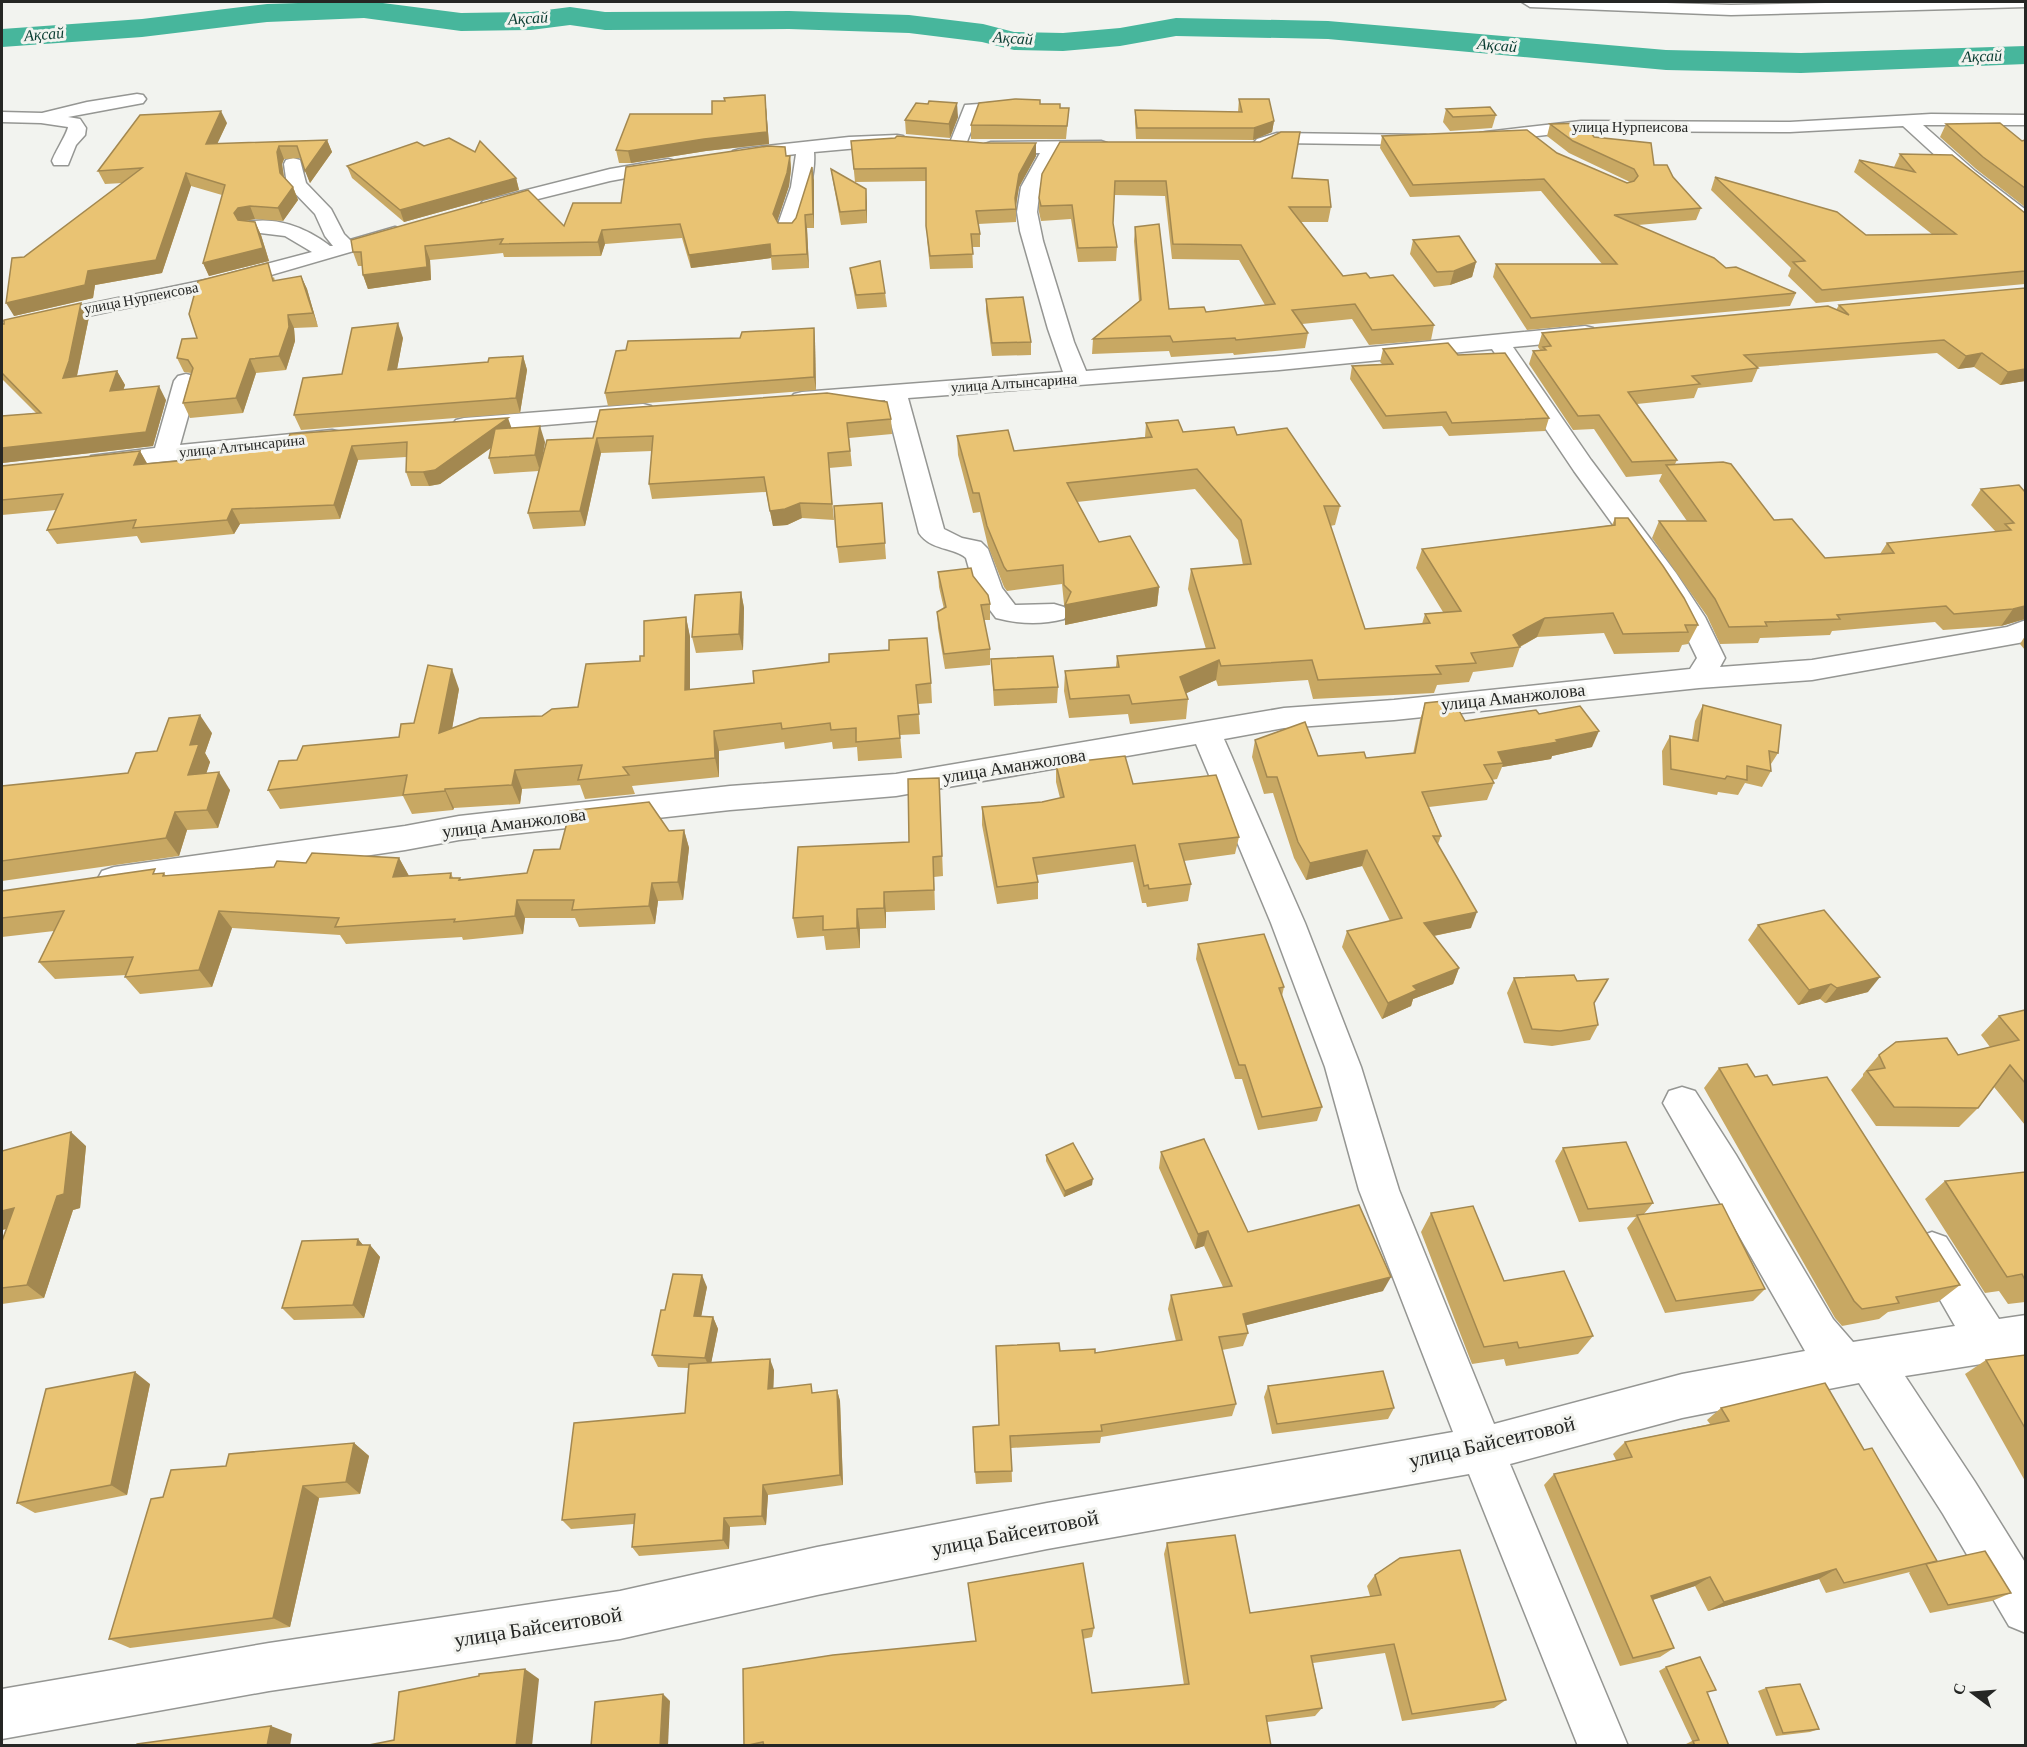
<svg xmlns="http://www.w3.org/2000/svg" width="2027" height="1747" font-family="'Crimson Pro',serif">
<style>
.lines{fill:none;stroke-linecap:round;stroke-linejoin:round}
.river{fill:#47b69c;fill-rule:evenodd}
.minor-casing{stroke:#959693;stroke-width:3}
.minor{fill:#fff;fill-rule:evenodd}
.wall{fill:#c8a863}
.shaded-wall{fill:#a38850}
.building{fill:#e9c373;stroke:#a38850;stroke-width:1.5}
.labels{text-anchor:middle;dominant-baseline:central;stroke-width:6;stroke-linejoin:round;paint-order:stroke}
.far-street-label{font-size:15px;fill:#252624;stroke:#f2f3ef}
.far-water-label{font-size:16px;font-style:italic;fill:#093c31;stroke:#f2f3ef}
.street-label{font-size:18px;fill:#252624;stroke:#f2f3ef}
.near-street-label{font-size:21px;fill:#252624;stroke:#f2f3ef}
</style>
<rect width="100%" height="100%" fill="#f2f3ef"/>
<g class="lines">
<polygon class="river" points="329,2 375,2 461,13 531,12 570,7 605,12 789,11 909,15 983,24 1014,32 1063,33 1120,28 1176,18 1328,21 1666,50 1801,53 2026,46 2026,64 1801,73 1666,70 1328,39 1176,36 1120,46 1063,51 1014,50 982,42 909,33 789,29 605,30 570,25 531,30 461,31 364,18 267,22 142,37 2,47 2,29 142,19 267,4"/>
<defs>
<g id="minor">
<polygon points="1522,2 1634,2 1731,5 1873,2 2026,2 2026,7 1731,15 1530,7"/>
<path d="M137 94 143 95 146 99 143 103 68 117 80 119 86 128 85 135 76 145 68 165H54L52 161C55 152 67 134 68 127L41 123 2 122V112L42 113 87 102Z"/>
<polygon points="1007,102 1013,103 1016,107 1013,111 978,114 964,149 952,149 949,145 965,105"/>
<polygon points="1931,114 2026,115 2026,125 1923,125 1975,171 2026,210 2026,226 2019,224 1961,179 1903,126 1790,132 1581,131 1486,142 1480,141 1477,137 1480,133 1486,132 1581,121 1790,122"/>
<polygon points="1277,133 1425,135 1431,136 1434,140 1431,144 1425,145 1279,143 1269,147 1264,152 1252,152 1249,148 1257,139"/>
<path d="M897 135 903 136 906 140 903 144 814 152C816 176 806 199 798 221 796 226 797 229 794 234H780L777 227 791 187 796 154 740 161 733 159 731 155 733 151 740 149 849 137Z"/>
<path d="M1101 141 1107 143 1110 147 1107 151 1058 153 1040 187 1037 212 1043 241 1074 342 1086 371 1279 356 1585 326 1593 328 1596 333 1593 338 1585 340 1513 347 1591 460 1676 573 1705 617 1725 658 1720 667 1812 660 2007 627 2026 620 2024 642 1812 680 1699 688 1394 720 1284 728 1224 739 1305 923 1361 1067 1399 1190 1494 1424 1682 1374 1805 1351 1663 1103 1669 1091 1682 1087 1695 1091 1736 1155 1833 1319 1853 1342 1955 1326 1912 1251 1918 1237 1932 1232 1946 1237 1999 1319 2026 1315V1357L1905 1376 1975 1482 2026 1564V1633L2009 1626 1943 1514 1859 1383 1682 1418 1510 1464 1628 1746H1578L1469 1474 1047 1549 817 1595 620 1639 269 1691 2 1739V1689L269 1643 620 1591 817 1547 1047 1503 1453 1432 1359 1190 1325 1067 1271 923 1196 744 896 796 730 810 459 840 405 850 114 893 102 889 97 880 102 871 114 867 405 826 459 816 730 786 896 774 1284 708 1394 700 1690 669 1697 658 1677 617 1656 584 1574 471 1492 349 1279 370 908 398 944 529 962 538 981 542 988 549 1002 588 1015 605 1054 604 1064 607 1068 613 1064 619C1041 625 1019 624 996 618L975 590 966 558C954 547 931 551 919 533L885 400 802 406 794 404 790 399 794 394 802 392 1063 372 1048 329 1020 231 1017 212 1021 187 1040 153 991 154 985 152 982 148 985 144 991 142Z"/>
<path d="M293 158 300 160 306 183 331 209 344 234 350 240 395 227 402 229 405 233 402 237 240 284 2 334V322L210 279 312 252 285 236 244 231 241 227 244 223C274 215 307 228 330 246H333L325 236 315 214 287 185 284 164 286 160Z"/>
<polygon points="668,159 675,161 677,165 675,169 610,181 490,211 483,209 480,205 483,201 610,169"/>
<polygon points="186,374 194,376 198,381 180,445 332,430 341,432 344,437 341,442 332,444 100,468 91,466 88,461 91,456 155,448 174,381 178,376"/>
<polygon points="643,404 651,406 655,411 651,416 464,432 456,430 452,425 456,420 464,418"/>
</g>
</defs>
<use href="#minor" class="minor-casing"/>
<use href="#minor" class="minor"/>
</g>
<g class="wall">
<polygon points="765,95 769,144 706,151 631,163 619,163 616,150 712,114 725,101"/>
<polygon points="1239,99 1274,121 1272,132 1253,140 1136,139 1135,122 1135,110 1238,112"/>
<polygon points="1040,104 1060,108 1069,108 1066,139 971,139 971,125"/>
<polygon points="1446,109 1496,115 1492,128 1450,131 1443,122"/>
<polygon points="958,117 950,138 906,134 905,120"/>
<polygon points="227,123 217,144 327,140 332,152 310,183 301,158 284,159 282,164 284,177 293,187 298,200 283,221 255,219 244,221 255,222 261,235 269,261 209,276 203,263 222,195 191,186 162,273 95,285 93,298 14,316 24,257 123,183 105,184 98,171"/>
<polygon points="1550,124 1594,137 1654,165 1673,177 1701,208 1696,220 1638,225 1726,268 1796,293 1790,306 1527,330 1493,277 1496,264 1602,264 1541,191 1410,197 1380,148 1382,136 1557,153 1627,183 1630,182 1569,153 1547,136"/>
<polygon points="1946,124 2022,141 2025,140 2025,207 1976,169 1940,137"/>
<polygon points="851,141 983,143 1036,143 1036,156 1019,187 1016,205 1016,222 978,224 980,234 980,247 972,247 973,268 930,269 927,239 926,181 855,182"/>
<polygon points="424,146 475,152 516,178 519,190 404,222 352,178 347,166"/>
<polygon points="1900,154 2025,213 2025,284 1816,303 1788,276 1791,268 1711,190 1715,177 1866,235 1933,235 1854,172 1859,160 1894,167"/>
<polygon points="786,156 790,156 791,169 789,186 777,221 778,223 792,223 796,218 814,180 814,228 807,228 809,268 772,270 771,258 691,268 682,238 605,244 601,256 504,257 503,253 430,260 431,280 368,289 363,275 362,266 358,266 353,252 564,226 621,203"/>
<polygon points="831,169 867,203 867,223 841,225 833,182"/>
<polygon points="1042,174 1292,178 1331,207 1328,222 1300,222 1343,276 1370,278 1434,325 1431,340 1369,345 1352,319 1302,324 1308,333 1305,348 1234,355 1233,353 1171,357 1169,351 1092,354 1093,339 1139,301 1134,241 1135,227 1169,309 1206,312 1265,305 1239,260 1172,259 1165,196 1114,195 1113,223 1117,247 1116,261 1078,262 1071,219 1041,221 1039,212 1039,198"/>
<polygon points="1413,240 1476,262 1472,277 1450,285 1434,287 1410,254"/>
<polygon points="850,268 885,293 887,307 857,309 852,282"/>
<polygon points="301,276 307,289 318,327 294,328 295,341 286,370 256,373 243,413 190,418 183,403 191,373 184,372 177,358 197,338 274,277 275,281"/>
<polygon points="2025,288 2025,381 2000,385 1974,367 1958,369 1937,353 1757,367 1758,368 1752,382 1698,388 1694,398 1637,404 1677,460 1675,464 1774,520 1825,558 1880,554 1887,543 1996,532 1971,505 1981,489 2025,492 2025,619 2001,626 1943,630 1935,622 1832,631 1830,635 1760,638 1758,643 1720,644 1707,616 1652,538 1659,521 1687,521 1659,481 1662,474 1626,477 1594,429 1573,430 1529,364 1533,351 1540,350 1538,347 1542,333 1836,310 1839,305"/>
<polygon points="986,299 1031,342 1031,355 992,356 986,311"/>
<polygon points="89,317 77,376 117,371 125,385 123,390 166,400 153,446 2,463 2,465 2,416 36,413 2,379 2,324"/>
<polygon points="814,328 815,341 816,390 608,406 605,393 740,338"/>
<polygon points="403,338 397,369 488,362 523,356 527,370 520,413 301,430 294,415 342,374"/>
<polygon points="1383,349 1458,355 1549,418 1545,431 1449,436 1442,426 1383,429 1350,379 1352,366 1382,364 1380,362"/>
<polygon points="891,419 892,434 849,438 852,466 829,468 834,520 802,518 787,525 773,526 766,492 652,499 649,484 652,451 601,453 585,526 533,529 528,513 539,471 494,474 489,458 491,448 440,484 429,486 411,486 406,472 406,457 358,460 340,519 240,524 234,534 141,543 137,536 57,544 47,530 56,510 2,515 2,466 140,451 147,464 200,459 512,428 545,442 541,464 593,438"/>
<polygon points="1146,423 1183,432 1237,435 1340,506 1335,525 1330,526 1365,629 1422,624 1425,614 1443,612 1416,568 1422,549 1612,525 1615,518 1698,625 1688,644 1682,645 1679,652 1614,654 1604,633 1537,637 1520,647 1513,667 1473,672 1469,682 1437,685 1434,693 1313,699 1308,680 1218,686 1216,680 1186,693 1188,699 1186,719 1130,724 1128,714 1069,718 1064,691 1065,671 1116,667 1117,656 1206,649 1188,589 1191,569 1243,565 1238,540 1195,489 1077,502 1099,542 1159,587 1157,606 1065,625 1065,606 1064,604 1062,584 1007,591 1004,587 988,546 980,512 973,513 958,455 957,436 1014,451 1145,437"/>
<polygon points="882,503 886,559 839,563 837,547"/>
<polygon points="938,572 973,576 990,604 990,620 984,620 990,649 990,665 945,669 938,628 937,612 944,609 939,587"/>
<polygon points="741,592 744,608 743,650 696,653 692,637"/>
<polygon points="686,617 690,637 690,689 931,683 932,703 918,704 920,734 900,735 902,758 858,761 857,747 833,749 832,742 785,749 784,742 719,751 719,777 632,786 635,794 585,799 580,785 522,789 520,804 454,808 453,810 412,814 403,796 280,809 268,790 297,760 399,737 414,723 459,689 452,728 542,716 578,707 640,661 644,656"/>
<polygon points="2025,636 2025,650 2020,644"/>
<polygon points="991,659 1058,687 1057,703 994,706"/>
<polygon points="1425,703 1465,721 1539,714 1592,747 1552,756 1551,759 1502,767 1497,779 1492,780 1494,783 1487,800 1429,807 1441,836 1438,844 1471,928 1434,936 1459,968 1453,984 1413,999 1411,1006 1382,1019 1342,947 1347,931 1390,921 1362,866 1306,880 1294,858 1273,793 1264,794 1252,757 1255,740 1318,756 1366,758 1413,754 1420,720"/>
<polygon points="1703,705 1778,753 1771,764 1771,771 1762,787 1745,783 1738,795 1718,792 1717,795 1663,785 1662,751 1670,736 1692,740 1695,721"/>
<polygon points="212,733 205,753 210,762 206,773 230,790 218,828 187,830 179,856 2,881 2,786 128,773 157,751"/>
<polygon points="1056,764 1133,784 1239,837 1235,854 1184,861 1191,884 1188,901 1147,907 1146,903 1142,903 1133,862 1037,875 1038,882 1038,899 997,904 982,825 982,807 1042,802 1060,798 1056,782"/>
<polygon points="939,778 943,876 934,877 935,910 886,912 886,928 860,929 860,948 826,950 824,936 797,938 793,918 909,842"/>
<polygon points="684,830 689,848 683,900 658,901 655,924 579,927 575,918 525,918 523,934 463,940 462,937 346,944 340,935 232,928 212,987 140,994 125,977 126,975 55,979 39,962 54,931 2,937 2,891 158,874 164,873 166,876 274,867 306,863 399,858 409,876 451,873 453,878 460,878 461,880 527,873 560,849 669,831"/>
<polygon points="1758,925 1868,992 1825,1003 1820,999 1798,1005 1748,940"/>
<polygon points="1198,944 1284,987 1282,996 1322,1107 1317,1121 1258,1130 1242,1079 1235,1079 1196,959"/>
<polygon points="1514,978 1577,981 1594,1003 1598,1025 1590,1040 1552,1046 1524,1043 1507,993"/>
<polygon points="2025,1010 2025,1125 1994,1087 1978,1108 1959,1127 1876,1126 1851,1090 1863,1076 1863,1074 1879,1055 1958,1055 1990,1047 1981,1035 1999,1016"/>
<polygon points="1719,1068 1755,1077 1773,1085 1960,1285 1938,1302 1888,1312 1879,1319 1842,1326 1835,1318 1704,1088"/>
<polygon points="86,1146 80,1208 73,1210 44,1298 2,1304 2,1241 6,1229 2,1230 2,1151"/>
<polygon points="1563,1148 1653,1203 1644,1214 1765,1289 1753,1301 1665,1313 1627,1228 1636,1217 1579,1222 1555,1161"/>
<polygon points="1161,1152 1248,1232 1383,1291 1246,1325 1248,1333 1243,1346 1222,1350 1236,1404 1232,1416 1101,1437 1100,1443 1011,1448 1012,1482 976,1484 975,1472 999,1425 1060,1351 1095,1353 1176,1341 1168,1309 1171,1295 1223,1287 1204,1246 1195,1249 1159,1168"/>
<polygon points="1046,1155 1092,1185 1064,1197 1046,1161"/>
<polygon points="2025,1172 2025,1302 2008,1304 1999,1291 1985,1293 1925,1199 1945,1181"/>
<polygon points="1431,1213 1504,1281 1593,1336 1578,1354 1506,1366 1504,1359 1472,1364 1421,1232"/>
<polygon points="358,1239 363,1245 370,1245 380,1257 364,1318 294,1320 282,1308"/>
<polygon points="707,1287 701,1316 713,1317 718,1329 711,1363 774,1370 773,1388 814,1393 837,1390 840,1401 843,1485 768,1495 766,1525 730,1527 729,1549 639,1556 632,1547 634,1524 571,1529 562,1520 685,1413 688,1368 658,1367 652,1355 665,1310"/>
<polygon points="2025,1355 2025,1481 1965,1374 1986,1360"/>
<polygon points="150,1384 127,1495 35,1513 17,1503"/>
<polygon points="1268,1386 1394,1408 1388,1419 1272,1434 1264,1397"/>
<polygon points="1721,1408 1864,1450 1937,1561 1933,1563 2011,1593 1992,1601 1930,1613 1909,1573 1910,1572 1826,1593 1819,1579 1708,1611 1695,1586 1653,1600 1674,1648 1660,1657 1620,1666 1544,1485 1554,1474 1616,1460 1613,1454 1625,1442 1710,1424 1707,1420"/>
<polygon points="354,1443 369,1456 360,1494 319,1498 290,1627 130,1648 109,1639 163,1497 226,1466"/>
<polygon points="1167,1543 1250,1613 1370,1596 1367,1586 1375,1575 1506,1700 1494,1708 1402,1721 1385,1653 1313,1663 1322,1708 1315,1716 1267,1722 1271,1746 744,1746 975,1641 1094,1628 1092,1637 1083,1639 1092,1693 1184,1685 1164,1554"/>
<polygon points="1666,1667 1707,1694 1729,1746 1687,1746 1686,1744 1692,1741 1659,1671"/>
<polygon points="1766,1688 1819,1729 1810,1732 1776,1736 1758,1691"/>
</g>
<g class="shaded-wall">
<polygon points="765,95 769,144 706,151 631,163 628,151"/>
<polygon points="957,103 958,117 950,138 949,124"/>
<polygon points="221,111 227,123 211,157 206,144"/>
<polygon points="1274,121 1272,132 1253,140 1254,128"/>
<polygon points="327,140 332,152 310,183 305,171"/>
<polygon points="1036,143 1036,156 1019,187 1015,212 1015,198 1019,174"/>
<polygon points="279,146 284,159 282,164 285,185 280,173 277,152"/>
<polygon points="790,156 791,169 789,186 775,228 773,214"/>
<polygon points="812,167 814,180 814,228 813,214"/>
<polygon points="186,173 191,186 162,273 95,285 93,298 14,316 6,303 88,271"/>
<polygon points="516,178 519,190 404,222 400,210"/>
<polygon points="293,187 298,200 283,221 278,208"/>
<polygon points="866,189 867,203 867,223 866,210"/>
<polygon points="250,206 255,219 244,221 239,226 234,213 238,208"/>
<polygon points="805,215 807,228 809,268 807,254"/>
<polygon points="255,222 261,235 269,261 209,276 203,263"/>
<polygon points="602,230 605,244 601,256 598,242"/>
<polygon points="770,244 771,258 691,268 689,255"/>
<polygon points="425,246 430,260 431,280 368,289 363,275"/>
<polygon points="1476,262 1472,277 1450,285 1454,271"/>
<polygon points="301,276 307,289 318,327 313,313"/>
<polygon points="81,303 89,317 77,375 71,392 63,378"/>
<polygon points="288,315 294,328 295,341 286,370 279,356"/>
<polygon points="398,323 403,338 394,385 388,370"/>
<polygon points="814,328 815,341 816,390 814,377"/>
<polygon points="1982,353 1974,367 1958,369 1966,356"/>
<polygon points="523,356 527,370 520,413 516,398"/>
<polygon points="250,359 256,373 243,413 236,398"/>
<polygon points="2025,369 2025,381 2000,385 2008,372"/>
<polygon points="117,371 125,385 118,405 110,391"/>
<polygon points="159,386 166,400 153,446 2,463 2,465 2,448"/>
<polygon points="508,418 513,432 440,484 429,486 423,472"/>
<polygon points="540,426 545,442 540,471 535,455"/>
<polygon points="597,438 601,453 585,526 580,511"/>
<polygon points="352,446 358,460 340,519 334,505"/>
<polygon points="140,451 148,465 134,465"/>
<polygon points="800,503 802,518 787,525 773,526 770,511"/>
<polygon points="232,509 240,524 234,534 227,520"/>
<polygon points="1159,587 1157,606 1065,625 1065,605"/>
<polygon points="741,592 744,608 743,650 739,634"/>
<polygon points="2025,606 2025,619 2001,626 2013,609"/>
<polygon points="686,617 690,637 690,709 685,690"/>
<polygon points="1545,618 1537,637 1519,647 1513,635"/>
<polygon points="1219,660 1216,680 1178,697 1180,677"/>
<polygon points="452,669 459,689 448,752 439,733"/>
<polygon points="200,715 212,733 205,753 210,762 200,793 188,775 190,745"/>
<polygon points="714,731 719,751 719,777 715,758"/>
<polygon points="1599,731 1592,747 1552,756 1551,759 1502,767 1503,763 1498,752"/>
<polygon points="515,770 522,789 520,804 512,785"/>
<polygon points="219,772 230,790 218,828 207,810"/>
<polygon points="445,789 454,808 453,810 445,791"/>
<polygon points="175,812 187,830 179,856 166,838"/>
<polygon points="684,830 689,848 683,900 678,882"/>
<polygon points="1367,850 1362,866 1306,880 1310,863"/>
<polygon points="399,858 409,876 393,877"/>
<polygon points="652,883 658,901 655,924 649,906"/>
<polygon points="884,892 886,912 886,928 884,908"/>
<polygon points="517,900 525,918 523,934 515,916"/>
<polygon points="857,909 860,929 860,948 857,928"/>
<polygon points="219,911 232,928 212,987 199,970"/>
<polygon points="1477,912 1471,928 1418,939 1424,923"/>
<polygon points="1459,968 1453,984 1413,999 1411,1006 1382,1019 1388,1003 1413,986"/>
<polygon points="1880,977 1868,992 1825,1003 1837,988"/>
<polygon points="1831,984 1820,999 1798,1005 1809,990"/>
<polygon points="71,1132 86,1146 80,1208 73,1210 44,1298 27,1285"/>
<polygon points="1093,1179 1092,1185 1064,1197 1065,1191"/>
<polygon points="14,1208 31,1222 2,1230 2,1211"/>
<polygon points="1208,1231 1204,1246 1195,1249 1198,1234"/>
<polygon points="358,1239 368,1251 370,1245 380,1257 364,1318 353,1305 357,1245"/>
<polygon points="702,1275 707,1287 699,1328 694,1316"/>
<polygon points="1391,1277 1383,1291 1239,1327 1243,1314"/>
<polygon points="713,1317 718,1329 710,1369 705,1358"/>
<polygon points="770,1359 774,1370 773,1400 768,1389"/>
<polygon points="135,1372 150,1384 127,1495 111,1485"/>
<polygon points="837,1390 840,1401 843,1485 840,1475"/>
<polygon points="354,1443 369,1456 360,1494 346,1482"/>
<polygon points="763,1485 768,1495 766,1525 762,1516"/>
<polygon points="303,1486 319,1498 290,1627 273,1618"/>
<polygon points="724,1518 730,1527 729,1549 723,1540"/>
<polygon points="1836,1569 1819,1579 1708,1611 1724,1602"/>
<polygon points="1710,1577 1695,1586 1637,1605 1651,1596"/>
<polygon points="525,1669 539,1679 532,1746 516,1746"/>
<polygon points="663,1694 670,1701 668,1746 660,1746"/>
<polygon points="271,1726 292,1734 290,1746 267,1746"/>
</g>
<g class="building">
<polygon points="765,95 767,132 704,139 628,151 616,150 630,114 712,114 712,101 725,101 724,98"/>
<polygon points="1015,99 1040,100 1040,104 1060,104 1060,108 1069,108 1067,126 971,125 979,103"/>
<polygon points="1239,99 1269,99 1274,121 1254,128 1137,128 1135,110 1242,112"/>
<polygon points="929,101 957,103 949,124 905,120 916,103 928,104"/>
<polygon points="1490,107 1496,115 1453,117 1446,109"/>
<polygon points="221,111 206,144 327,140 305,171 297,146 279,146 277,152 280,173 293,187 278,208 250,206 238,208 234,213 238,220 255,222 263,248 203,263 225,185 186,173 156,260 88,271 85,285 6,303 12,258 24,257 142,168 98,171 140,115"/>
<polygon points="1584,123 1594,137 1651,143 1654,165 1667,165 1673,177 1701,208 1614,215 1714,258 1726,268 1736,267 1796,293 1531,318 1496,264 1617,264 1544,179 1413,185 1382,136 1527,130 1557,153 1627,183 1634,181 1638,176 1634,169 1573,141 1550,124"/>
<polygon points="2000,123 2022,141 2025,140 2025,188 1983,157 1946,124"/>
<polygon points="1281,132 1300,132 1292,178 1328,180 1331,207 1289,207 1343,276 1366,273 1370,278 1393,275 1434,325 1372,330 1355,304 1292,310 1308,333 1236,340 1235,338 1173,342 1170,336 1093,339 1141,300 1135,227 1159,224 1169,309 1204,307 1206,312 1275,304 1241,245 1173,244 1166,181 1115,181 1113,223 1117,247 1078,248 1072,205 1041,206 1039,198 1042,174 1060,142 1260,142"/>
<polygon points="897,136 983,143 1036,143 1019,174 1015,198 1016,209 976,211 980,234 971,234 973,254 930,256 926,226 926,168 854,169 851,141 895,138"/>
<polygon points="449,138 475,152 480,141 516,178 400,210 347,166 417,142 424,146"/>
<polygon points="768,146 785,147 786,156 790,156 787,173 773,214 778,223 792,223 796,218 812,167 813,214 805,215 807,254 771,256 770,244 689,255 680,224 602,230 598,242 500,244 503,239 425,246 427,267 363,275 361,252 353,252 351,240 528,190 564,226 573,203 621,203 626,167"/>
<polygon points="1900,154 1952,155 2025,213 2025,271 1822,290 1793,262 1805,261 1715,177 1837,212 1866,235 1956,234 1859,160 1915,172"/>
<polygon points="831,169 866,189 866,210 840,212"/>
<polygon points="1459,236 1476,262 1454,271 1437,272 1413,240"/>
<polygon points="880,261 885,293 856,295 850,268"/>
<polygon points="268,263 273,281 301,276 313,313 288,315 289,327 279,356 250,359 236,398 183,403 193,368 188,360 177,358 182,339 197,338 189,314 198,281"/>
<polygon points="2025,288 2025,369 2008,372 1982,353 1966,356 1944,340 1744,355 1758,368 1692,376 1700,384 1628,392 1677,460 1632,462 1599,415 1578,416 1533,351 1546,350 1543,347 1551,346 1542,333 1828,306 1849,315 1839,305"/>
<polygon points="1023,297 1031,342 992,343 986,299"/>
<polygon points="81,303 69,361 63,378 117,371 110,391 159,386 146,432 2,448 2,416 41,413 2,373 2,324 4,324 4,320"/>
<polygon points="398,323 388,370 488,362 489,358 523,356 516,398 294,415 303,378 342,374 352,328"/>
<polygon points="814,328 814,377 605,393 616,351 626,350 628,341 740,338 742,332"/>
<polygon points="1448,343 1458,355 1505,353 1549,418 1452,423 1446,412 1386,416 1352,366 1393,364 1383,349"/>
<polygon points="827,393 887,402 891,419 847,423 850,451 828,453 832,504 800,503 785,509 770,511 764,477 649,484 653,436 597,438 580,511 528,513 547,440 593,438 600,410"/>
<polygon points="508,418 435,470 423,472 406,472 407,442 352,446 334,505 232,509 227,520 133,528 136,520 47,530 63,494 2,500 2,466 140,451 134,465 200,459 202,450 288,440 290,434"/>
<polygon points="1178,420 1183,432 1234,427 1237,435 1287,428 1340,506 1324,506 1365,629 1430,623 1425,614 1461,611 1422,549 1615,525 1615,518 1628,518 1663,566 1684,598 1698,625 1685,625 1688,632 1623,634 1613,613 1545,618 1513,635 1520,647 1471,653 1476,663 1436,666 1441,674 1318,680 1312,660 1221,666 1219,660 1180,677 1188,699 1132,704 1129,695 1070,699 1065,671 1119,667 1117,656 1215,648 1191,569 1251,564 1241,520 1197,469 1067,483 1099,542 1130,536 1159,587 1065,605 1071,592 1064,585 1063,565 1007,571 1004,567 987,526 979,493 973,493 957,436 1008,430 1014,451 1152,437 1146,423"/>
<polygon points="540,426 535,455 489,458 495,429"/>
<polygon points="1723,462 1731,464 1774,520 1792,519 1825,558 1894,553 1887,543 2011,530 2005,524 2014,523 1981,489 2019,485 2025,492 2025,606 2013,609 1954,614 1946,606 1837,615 1840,619 1765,622 1767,626 1729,627 1715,599 1659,521 1706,521 1666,465"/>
<polygon points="882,503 885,543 837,547 834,506"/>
<polygon points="971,568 973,576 988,595 990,604 981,605 990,649 944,654 937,612 946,607 938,572"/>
<polygon points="741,592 739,634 692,637 695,595"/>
<polygon points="686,617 685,690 754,683 753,671 829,662 829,654 889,650 889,640 927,638 931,683 916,685 919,714 898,716 900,738 856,742 856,728 831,730 830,723 782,729 781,723 714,731 715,758 623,767 629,775 578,780 582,765 515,770 512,785 445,789 445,791 403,795 407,775 268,790 279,761 297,760 303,746 399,737 401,724 414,723 428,665 452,669 439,733 480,718 542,716 552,709 578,707 586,664 640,661 640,656 644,656 644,621"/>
<polygon points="1053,656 1058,687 994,690 991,659"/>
<polygon points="1453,700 1465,721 1536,710 1539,714 1580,706 1599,731 1556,740 1558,742 1498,752 1503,763 1484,765 1494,783 1422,792 1441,836 1433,836 1477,912 1424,923 1459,968 1413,986 1417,990 1388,1003 1347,931 1402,918 1367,850 1310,863 1298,842 1277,777 1267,777 1255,740 1305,722 1318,756 1364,752 1366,758 1415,753 1425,703"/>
<polygon points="1703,705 1781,725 1778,753 1769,751 1771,771 1747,766 1747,780 1727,776 1725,779 1671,769 1670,736 1698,741"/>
<polygon points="200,715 190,745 199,744 188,775 219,772 207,810 175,812 166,838 2,861 2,786 128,773 136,753 157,751 169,718"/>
<polygon points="1125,756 1133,784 1216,775 1239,837 1179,844 1191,884 1149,889 1148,885 1144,886 1135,845 1033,858 1038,882 997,887 982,807 1042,802 1064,797 1056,764"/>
<polygon points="939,778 942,856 933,857 934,890 884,892 884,908 857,909 857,928 823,930 823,916 793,918 798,847 909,842 908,779"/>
<polygon points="649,802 669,831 684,830 678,882 652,883 649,906 572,910 574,900 517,900 515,916 454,922 455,919 335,927 339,918 219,911 199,970 125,977 133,957 39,962 64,911 2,918 2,891 155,869 153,874 164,873 163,876 274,867 277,861 306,863 312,853 399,858 393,877 451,873 450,878 460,878 459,880 527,873 534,850 560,849 570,811"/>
<polygon points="1824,910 1880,977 1837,988 1831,984 1809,990 1758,925"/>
<polygon points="1264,934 1284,987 1279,988 1322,1107 1262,1117 1245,1065 1239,1065 1198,944"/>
<polygon points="1574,975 1577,981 1608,979 1594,1003 1598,1025 1560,1031 1532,1029 1514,978"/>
<polygon points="2025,1010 2025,1083 2010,1065 1978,1108 1894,1107 1867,1071 1885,1068 1879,1055 1896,1042 1947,1038 1958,1055 2019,1040 1999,1016"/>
<polygon points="1747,1064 1755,1077 1767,1075 1773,1085 1827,1077 1960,1285 1896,1297 1899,1303 1862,1309 1854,1301 1719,1068"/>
<polygon points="71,1132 64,1194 57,1196 27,1285 2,1288 2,1241 14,1208 2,1211 2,1151"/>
<polygon points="1204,1139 1248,1232 1359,1205 1391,1277 1243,1314 1248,1333 1219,1337 1236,1404 1101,1425 1102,1431 1010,1436 1012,1471 975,1472 973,1427 999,1425 996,1346 1059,1343 1060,1351 1095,1349 1095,1353 1182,1340 1171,1295 1232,1286 1208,1231 1198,1234 1161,1152"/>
<polygon points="1626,1142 1653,1203 1588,1209 1563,1148"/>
<polygon points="1073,1143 1093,1179 1065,1191 1046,1155"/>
<polygon points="2025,1172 2025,1280 2022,1274 2007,1277 1945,1181"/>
<polygon points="1722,1204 1765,1289 1676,1301 1637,1215"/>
<polygon points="1473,1206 1504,1281 1564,1271 1593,1336 1519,1348 1517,1342 1484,1347 1431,1213"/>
<polygon points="358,1239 357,1245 370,1245 353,1305 282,1308 302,1241"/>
<polygon points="673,1274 702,1275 694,1316 713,1317 705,1358 652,1355 661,1310 665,1310"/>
<polygon points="2025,1355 2025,1428 1986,1360"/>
<polygon points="770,1359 768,1389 811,1384 812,1393 837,1390 840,1475 763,1485 762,1516 724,1518 723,1540 632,1547 635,1514 562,1520 574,1423 685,1413 689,1364"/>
<polygon points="1383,1371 1394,1408 1277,1424 1268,1386"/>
<polygon points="135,1372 111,1485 17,1503 46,1389"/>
<polygon points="1825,1383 1864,1450 1872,1448 1937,1561 1844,1583 1836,1569 1724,1602 1710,1577 1651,1596 1674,1648 1633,1658 1554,1474 1632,1457 1625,1442 1729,1421 1721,1408"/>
<polygon points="354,1443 346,1482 303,1486 273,1618 109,1639 151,1499 163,1497 171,1470 226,1466 229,1454"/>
<polygon points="1235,1535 1250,1613 1381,1595 1375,1575 1400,1558 1460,1550 1506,1700 1412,1714 1394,1644 1311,1656 1322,1708 1266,1716 1271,1746 764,1746 763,1742 744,1746 743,1669 833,1655 976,1641 968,1583 1083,1563 1094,1628 1082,1630 1092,1693 1189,1684 1167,1543"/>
<polygon points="1985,1551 2011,1593 1948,1605 1926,1564"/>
<polygon points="1700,1657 1716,1690 1707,1692 1729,1746 1695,1746 1693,1741 1699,1740 1666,1667"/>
<polygon points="525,1669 516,1746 364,1746 394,1740 399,1692 479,1676 479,1674"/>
<polygon points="1800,1684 1819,1729 1783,1733 1766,1688"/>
<polygon points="663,1694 660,1746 591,1746 595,1702"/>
<polygon points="271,1726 267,1746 136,1746 137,1744"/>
</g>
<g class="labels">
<g class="far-street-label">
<text x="1630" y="127">улица Нурпеисова</text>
<text transform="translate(141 298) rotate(-11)">улица Нурпеисова</text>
<text transform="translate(1014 383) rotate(-4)">улица Алтынсарина</text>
<text transform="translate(242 446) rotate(-6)">улица Алтынсарина</text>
</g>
<g class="far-water-label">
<text transform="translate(528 18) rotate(-3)">Ақсай</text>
<text transform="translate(44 34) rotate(-5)">Ақсай</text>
<text transform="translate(1013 38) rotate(4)">Ақсай</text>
<text transform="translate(1497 45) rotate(5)">Ақсай</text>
<text transform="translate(1982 56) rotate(-2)">Ақсай</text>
</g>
<g class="street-label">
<text transform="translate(1513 697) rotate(-6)">улица Аманжолова</text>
<text transform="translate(1014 766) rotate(-9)">улица Аманжолова</text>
<text transform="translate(514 823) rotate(-7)">улица Аманжолова</text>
</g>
<g class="near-street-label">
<text transform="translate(1492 1442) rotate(-13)">улица Байсеитовой</text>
<text transform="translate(1015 1533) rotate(-11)">улица Байсеитовой</text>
<text transform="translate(538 1627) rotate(-9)">улица Байсеитовой</text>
</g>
</g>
<rect width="2027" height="1747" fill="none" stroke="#252624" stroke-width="6"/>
<g transform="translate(1973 1693) rotate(286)" stroke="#f2f3ef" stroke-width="4.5" paint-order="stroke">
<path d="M0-4.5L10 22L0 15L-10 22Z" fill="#252624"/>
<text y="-9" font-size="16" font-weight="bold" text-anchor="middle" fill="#252624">С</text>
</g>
</svg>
